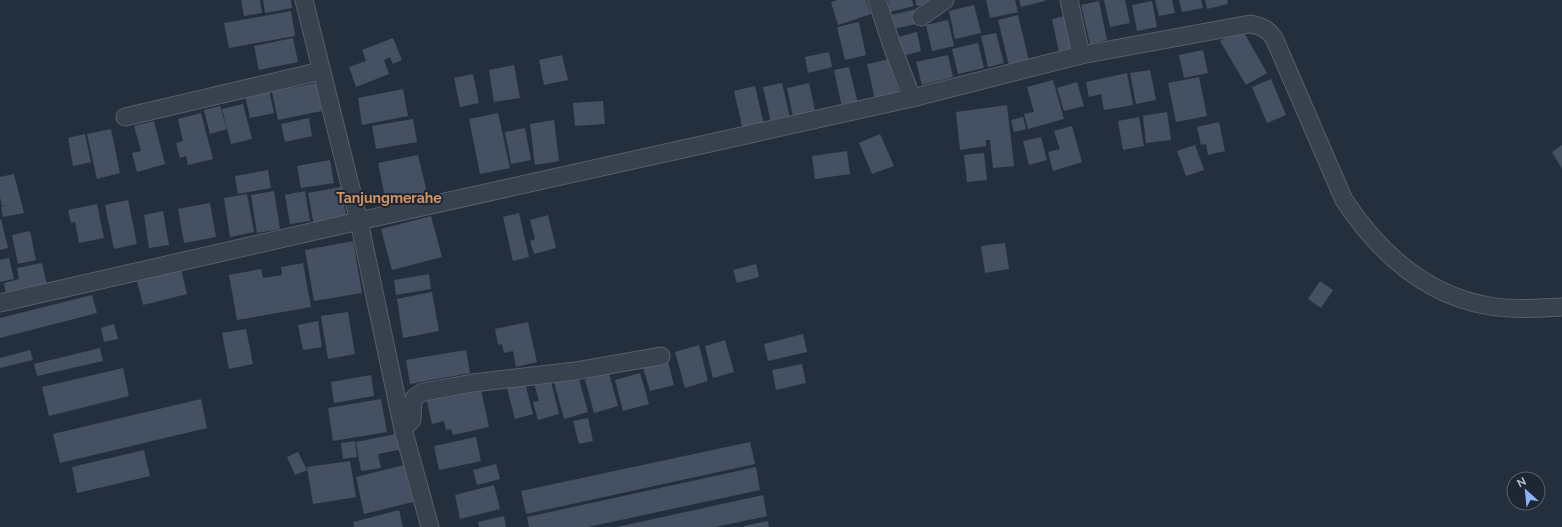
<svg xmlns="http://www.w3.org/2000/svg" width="1562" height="527" font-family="Raleway,sans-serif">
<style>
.building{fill:#455162}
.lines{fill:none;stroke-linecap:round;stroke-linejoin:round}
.minor-casing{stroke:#565f6c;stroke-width:19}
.minor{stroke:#38414e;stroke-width:17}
.labels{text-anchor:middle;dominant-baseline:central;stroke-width:4;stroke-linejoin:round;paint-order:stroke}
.quarter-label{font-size:14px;font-weight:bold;fill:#d59563;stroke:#1d2633}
</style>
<rect width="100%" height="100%" fill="#242f3e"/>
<g class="building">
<polygon points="241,0 260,0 262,13 244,16"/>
<polygon points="263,0 291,0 292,8 265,13"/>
<polygon points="838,0 866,0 871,14 838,25 831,2"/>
<polygon points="888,0 912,0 914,6 890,12"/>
<polygon points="915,0 941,0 941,1 917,6"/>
<polygon points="986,0 1015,0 1018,12 990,18"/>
<polygon points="1019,0 1045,0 1045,1 1021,7"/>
<polygon points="1104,0 1125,0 1130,23 1110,27"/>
<polygon points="1155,0 1172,0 1175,13 1159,16"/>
<polygon points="1179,0 1201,0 1203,8 1182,12"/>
<polygon points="1205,0 1227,0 1228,4 1207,9"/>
<polygon points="1099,1 1107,40 1090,44 1081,5"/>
<polygon points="1152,1 1157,27 1137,31 1132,5"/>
<polygon points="974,5 981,33 955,39 949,11"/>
<polygon points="917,9 920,23 890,30 887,16"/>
<polygon points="291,11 295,36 229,48 224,23"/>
<polygon points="1018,15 1030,65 1010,70 998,20"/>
<polygon points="1069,15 1077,48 1059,52 1052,19"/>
<polygon points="948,20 954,46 932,51 926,25"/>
<polygon points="859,22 866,55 845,60 837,27"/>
<polygon points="1242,29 1267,73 1246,85 1220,41"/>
<polygon points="917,32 921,51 899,57 894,38"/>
<polygon points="996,33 1004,63 988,67 981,36"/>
<polygon points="293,38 298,62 259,70 254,46"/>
<polygon points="393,38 402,60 393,64 390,57 384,60 389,74 356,87 349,67 366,61 362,50"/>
<polygon points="978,43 984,68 958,74 952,49"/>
<polygon points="1203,50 1208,73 1184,78 1179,55"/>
<polygon points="829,52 832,67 808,73 805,57"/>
<polygon points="562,55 568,80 544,85 539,60"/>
<polygon points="948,55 953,77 922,85 916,62"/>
<polygon points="890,59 899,94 875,99 867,64"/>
<polygon points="514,65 520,98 494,102 489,70"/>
<polygon points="849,67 859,108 843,112 834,70"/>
<polygon points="1150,70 1156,100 1136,104 1130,73"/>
<polygon points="1127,73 1133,105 1104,110 1101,94 1089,97 1086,82"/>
<polygon points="473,74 479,103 460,107 454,78"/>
<polygon points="1199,77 1207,116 1176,122 1168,83"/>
<polygon points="1271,79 1286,115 1267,123 1252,87"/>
<polygon points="1053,80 1064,119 1028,129 1024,114 1034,112 1027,87"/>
<polygon points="1077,82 1084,106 1064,111 1057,88"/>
<polygon points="316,83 322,111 278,120 272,92"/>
<polygon points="782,83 791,122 772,127 763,87"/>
<polygon points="809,83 816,115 794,121 787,88"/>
<polygon points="755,86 764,125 743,130 734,91"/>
<polygon points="403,89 408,116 362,125 358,98"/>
<polygon points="269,90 274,113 250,118 245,95"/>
<polygon points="603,101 605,124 575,126 573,103"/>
<polygon points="243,104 252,139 231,144 222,109"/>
<polygon points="1007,105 1014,166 993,168 990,140 986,140 986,146 960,150 956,112"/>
<polygon points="220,106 227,129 210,134 204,110"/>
<polygon points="1167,112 1171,140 1146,143 1143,116"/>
<polygon points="201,113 213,159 188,165 186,156 180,158 176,143 183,141 178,119"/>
<polygon points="498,113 510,168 480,174 469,119"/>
<polygon points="1023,117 1026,129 1014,132 1011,120"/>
<polygon points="1139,117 1144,146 1123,150 1118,121"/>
<polygon points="309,118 312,136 285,142 281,124"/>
<polygon points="413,119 417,142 376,149 372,126"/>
<polygon points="554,120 559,161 535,165 530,124"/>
<polygon points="154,121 165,164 137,172 132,153 141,151 134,126"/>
<polygon points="1219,122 1225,151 1208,155 1206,144 1201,145 1197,127"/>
<polygon points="1072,126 1082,162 1053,171 1048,152 1060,149 1054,131"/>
<polygon points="525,128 531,160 511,164 505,132"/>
<polygon points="111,129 120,173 97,179 87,134"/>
<polygon points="85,134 91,162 73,166 68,138"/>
<polygon points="880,134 894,166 872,174 859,143"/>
<polygon points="1041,137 1047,160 1029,165 1023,141"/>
<polygon points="1195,145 1204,170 1186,176 1177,151"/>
<polygon points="1562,145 1562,169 1552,152"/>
<polygon points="847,151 850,174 815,179 812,156"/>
<polygon points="984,153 987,180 967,182 964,155"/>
<polygon points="418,155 427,193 386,202 378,163"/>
<polygon points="330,160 334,183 301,188 297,166"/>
<polygon points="268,170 271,188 238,194 235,176"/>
<polygon points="14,174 24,213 3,217 1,207 9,205 2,206 0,197 0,177"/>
<polygon points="341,187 347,220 314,226 308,193"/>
<polygon points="274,191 280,229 257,233 251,195"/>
<polygon points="305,191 310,221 290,224 285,195"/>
<polygon points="247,194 254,232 230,237 224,198"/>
<polygon points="128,200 137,244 114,249 105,205"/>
<polygon points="210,203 216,237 184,243 178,209"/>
<polygon points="97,204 104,238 79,243 75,222 71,223 68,210"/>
<polygon points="163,211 169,245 149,248 144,215"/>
<polygon points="519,213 529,257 513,261 503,217"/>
<polygon points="548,215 556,248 534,254 530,241 535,239 530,220"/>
<polygon points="431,216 442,257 392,270 381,229"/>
<polygon points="1,219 8,248 0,250 0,220"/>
<polygon points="30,231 36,260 18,264 12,235"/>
<polygon points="353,241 362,293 314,301 305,250"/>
<polygon points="1005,243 1009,269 985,273 981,246"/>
<polygon points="9,258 14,279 0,282 0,260"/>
<polygon points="42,263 47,285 6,294 4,283 19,279 17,268"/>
<polygon points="303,263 311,307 237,320 229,275 261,269 263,278 282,275 281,267"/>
<polygon points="756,264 759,277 737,283 733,270"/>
<polygon points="181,269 187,294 143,305 137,281"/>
<polygon points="429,274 431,289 396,295 394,280"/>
<polygon points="1320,281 1333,290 1321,308 1308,299"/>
<polygon points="432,292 439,331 403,338 397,299"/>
<polygon points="92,295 97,313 0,338 0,318"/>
<polygon points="348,312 355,354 328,359 321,316"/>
<polygon points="318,321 322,347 303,350 298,325"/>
<polygon points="528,322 537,362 516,367 513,351 504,353 502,344 498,345 495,329"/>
<polygon points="114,324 118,339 104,342 101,328"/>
<polygon points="246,329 253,364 229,369 222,333"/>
<polygon points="803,334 807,352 768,361 764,344"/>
<polygon points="725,340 734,372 713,378 705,346"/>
<polygon points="699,345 708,381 685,388 675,352"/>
<polygon points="100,348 103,361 37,376 34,364"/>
<polygon points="30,350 33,360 0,368 0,358"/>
<polygon points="466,350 470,373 410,384 406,360"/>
<polygon points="667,357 674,385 650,391 642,364"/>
<polygon points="802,364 806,383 776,390 772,370"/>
<polygon points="123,368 129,396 49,416 42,387"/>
<polygon points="577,372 588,412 564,419 553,378"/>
<polygon points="609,373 618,406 594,413 585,379"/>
<polygon points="640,373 649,404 623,411 615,380"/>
<polygon points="371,375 374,396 334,403 331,382"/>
<polygon points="550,378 559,414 538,420 533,402 539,401 534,383"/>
<polygon points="525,383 533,414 515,419 507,388"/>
<polygon points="480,385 489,427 453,435 451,429 446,430 444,421 432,424 426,397"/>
<polygon points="201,399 207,428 60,463 53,434"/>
<polygon points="381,399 387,432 333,441 328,408"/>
<polygon points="588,418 593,441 579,444 573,421"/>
<polygon points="401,433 404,449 378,454 381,468 361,471 356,442"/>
<polygon points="476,437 481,461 439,470 434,446"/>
<polygon points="355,441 357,457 343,459 341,443"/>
<polygon points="750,442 755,464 526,514 521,491"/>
<polygon points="144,450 150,476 77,493 72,467"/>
<polygon points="298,452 307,470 295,475 287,457"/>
<polygon points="350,461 356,497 313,504 307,467"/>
<polygon points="408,464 417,501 364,514 356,477"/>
<polygon points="496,464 500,479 477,485 473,470"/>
<polygon points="756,467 760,490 588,527 529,527 527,517"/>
<polygon points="494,485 500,509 460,519 455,495"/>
<polygon points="763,495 767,516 715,527 617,527"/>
<polygon points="399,510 403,527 354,527 353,522"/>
<polygon points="504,516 506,527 479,527 478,522"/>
<polygon points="768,521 769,527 744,527 744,526"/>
</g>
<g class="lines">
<defs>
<g id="minor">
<polyline points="304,0 359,221 403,429 430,527"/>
<polyline points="877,0 892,46 912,98"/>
<polyline points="1069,0 1081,55"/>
<polyline points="921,17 945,0"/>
<polyline points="125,117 321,71"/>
<path d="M0 303 359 221 912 98 1081 55 1250 24C1261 26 1268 29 1274 38L1344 200C1379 253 1425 295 1489 306 1513 310 1538 308 1562 307"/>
<polyline points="403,429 412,420 413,401 415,397 423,392 429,391 473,383 575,371 661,356"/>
</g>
</defs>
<use href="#minor" class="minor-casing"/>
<use href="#minor" class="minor"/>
</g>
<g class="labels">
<g class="quarter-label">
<text x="389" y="198">Tanjungmerahe</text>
</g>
</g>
<g transform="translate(1526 491) rotate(333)"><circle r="19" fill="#1d2633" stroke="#59626f"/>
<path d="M0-3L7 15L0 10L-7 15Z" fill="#8ab4f8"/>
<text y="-6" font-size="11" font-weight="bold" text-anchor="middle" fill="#b4bcc9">N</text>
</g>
</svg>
